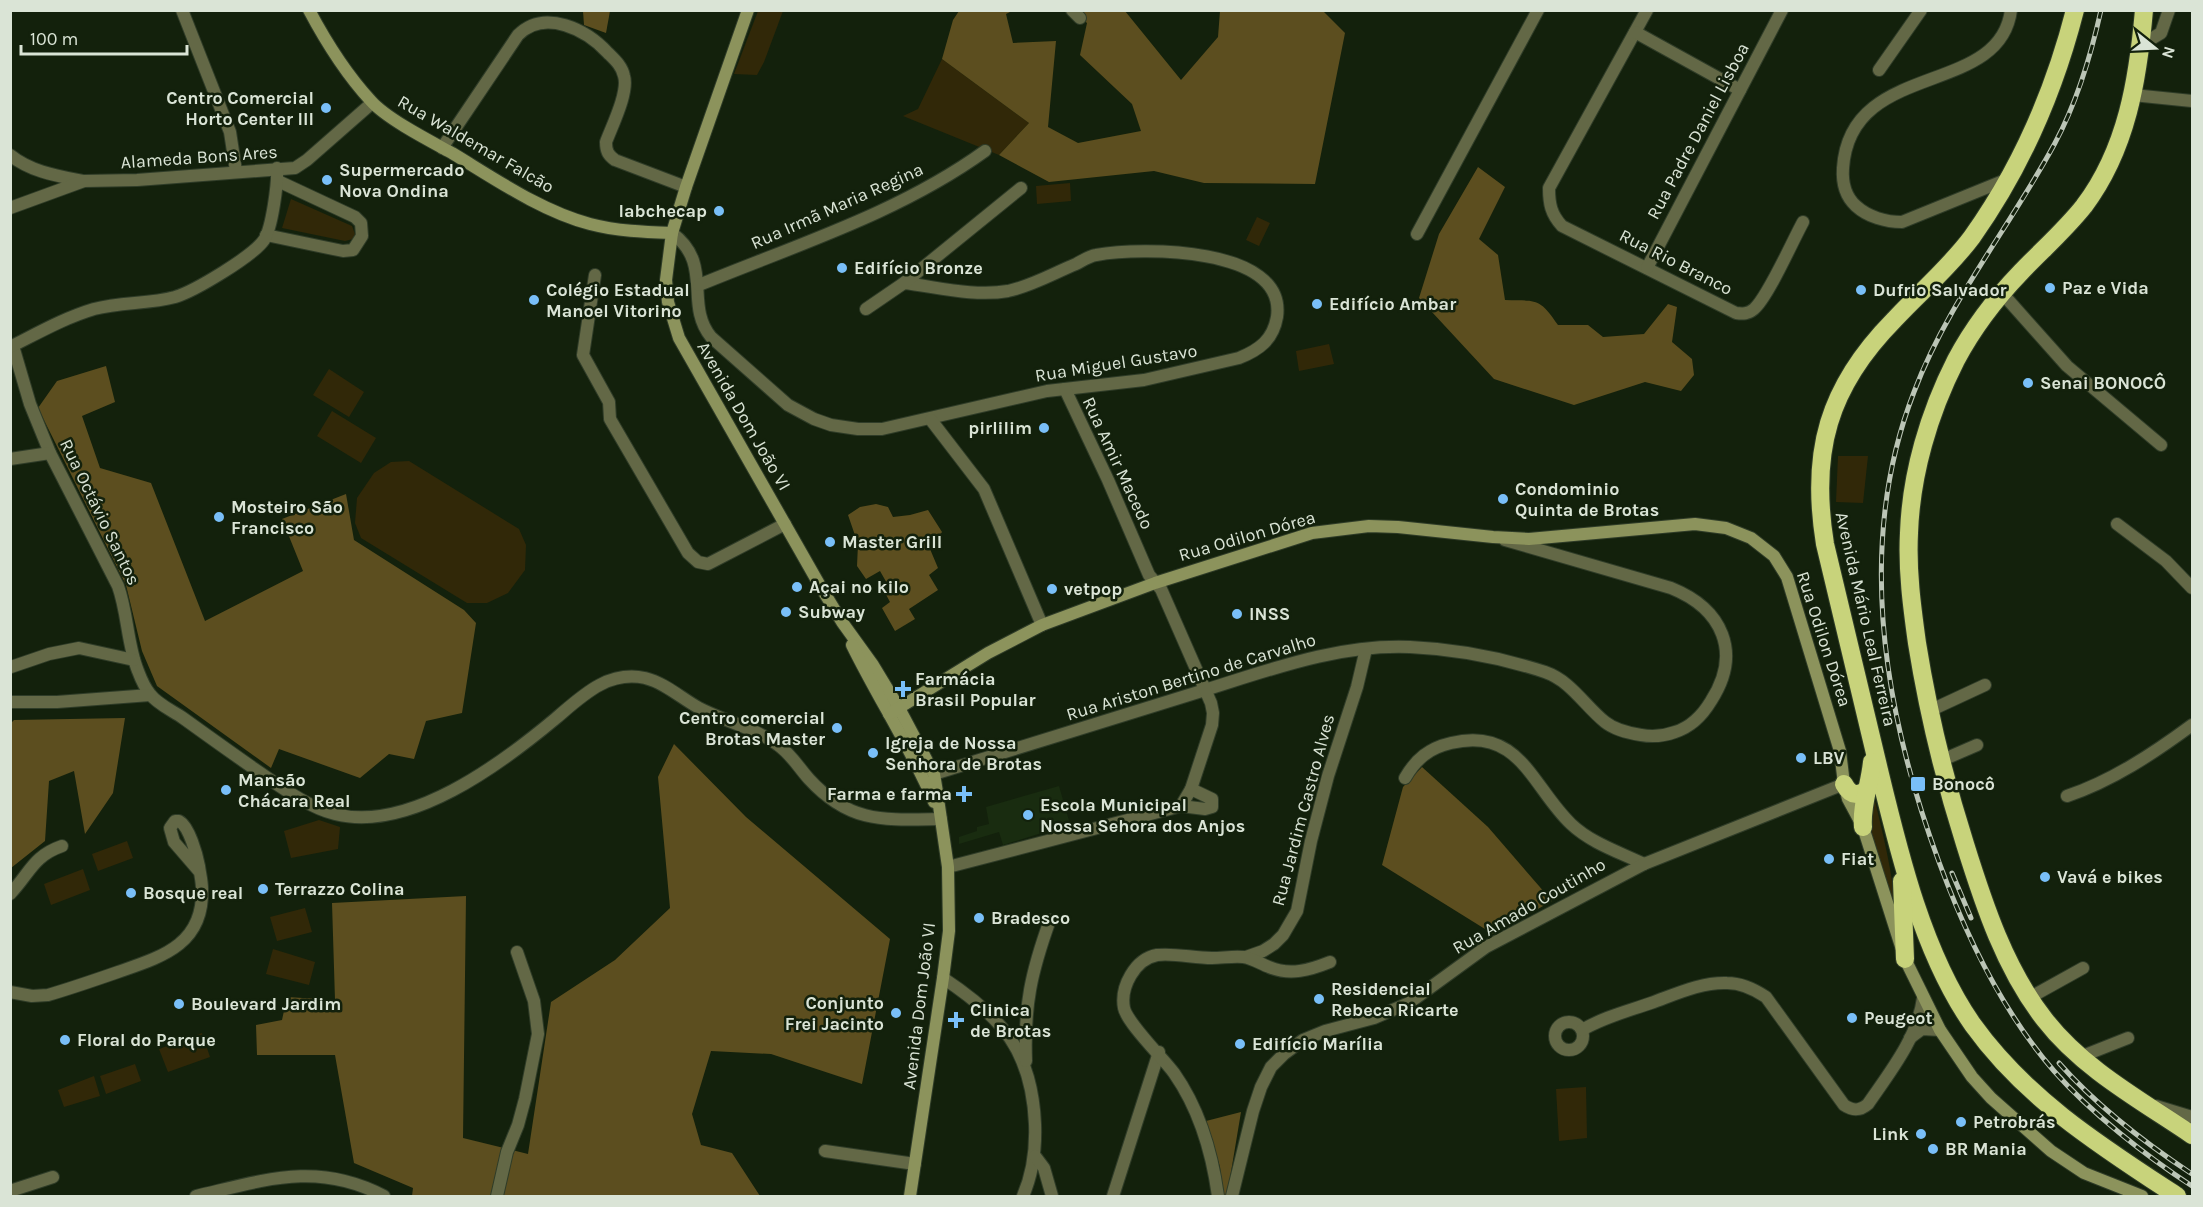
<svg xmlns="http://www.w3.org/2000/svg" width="2203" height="1207" font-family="Karla,sans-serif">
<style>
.built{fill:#192c10}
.green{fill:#312808}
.forest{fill:#5c4e1f}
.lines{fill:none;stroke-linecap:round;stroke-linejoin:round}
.street-casing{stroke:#2f3c28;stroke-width:14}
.secondary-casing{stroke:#2f3c28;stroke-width:14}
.highway-casing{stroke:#2f3c28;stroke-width:20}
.street{stroke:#636846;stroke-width:12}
.secondary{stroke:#8c935c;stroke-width:12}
.highway{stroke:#c8d37b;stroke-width:18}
.rail-casing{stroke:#bbc5b6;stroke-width:5}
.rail{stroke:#13210c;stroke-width:3;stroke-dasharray:9;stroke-linecap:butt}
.poi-dot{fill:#79bff8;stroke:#13210c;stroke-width:2}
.labels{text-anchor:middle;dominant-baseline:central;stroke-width:5;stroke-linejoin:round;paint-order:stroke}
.poi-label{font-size:18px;font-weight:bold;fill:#dae4d6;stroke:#13210c;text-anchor:start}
.street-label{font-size:18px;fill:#dae4d6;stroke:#13210c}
</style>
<rect width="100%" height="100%" fill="#13210c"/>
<polygon class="built" points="1059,786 1070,824 1003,845 999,832 959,844 959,837 977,831 977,827 989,824 986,807"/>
<g class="green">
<polygon points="758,11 783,11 764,62 757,75 734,74"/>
<polygon points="942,59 1029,123 999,155 903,116 918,109"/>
<polygon points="1070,183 1071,201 1037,204 1036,186"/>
<polygon points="291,199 352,226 355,234 353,239 345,241 282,228"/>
<polygon points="1257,217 1270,223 1259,246 1246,240"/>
<polygon points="1329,344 1334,364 1299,371 1296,351"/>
<polygon points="329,369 364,392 349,417 313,395"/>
<polygon points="332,411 376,438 361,463 317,436"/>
<polygon points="1838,456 1868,456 1863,503 1836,502"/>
<polygon points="409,461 519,529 526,545 525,570 508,593 487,603 467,603 361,538 355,523 357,498 374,473 391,462"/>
<path d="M1873 793C1883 834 1893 873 1896 915L1866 816Z"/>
<polygon points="319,820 340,827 338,849 291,858 284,831"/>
<polygon points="127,841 133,858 98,871 92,854"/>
<polygon points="83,869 90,890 51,905 44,884"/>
<polygon points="305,908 312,932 277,941 270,917"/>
<polygon points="273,949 315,962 309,985 266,974"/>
<polygon points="202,1033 210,1057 168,1072 159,1049"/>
<polygon points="135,1064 141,1081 106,1094 100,1076"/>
<polygon points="94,1076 100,1096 64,1107 58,1090"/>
<polygon points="1586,1087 1587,1138 1559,1141 1556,1089"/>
</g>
<g class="forest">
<polygon points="583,11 610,11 606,33 584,25"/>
<polygon points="959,11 1012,11 1006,14 1013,43 1056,41 1048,127 1078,143 1141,131 1132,104 1080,55 1087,23 1073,11 1125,11 1181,80 1218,37 1220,11 1323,11 1345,33 1315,184 1204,183 1154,171 1049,182 999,155 1029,123 942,59 953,20"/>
<path d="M1478 167 1505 187 1479 239 1498 255 1505 300C1537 301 1539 297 1558 325H1588L1603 337 1644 334 1668 304 1677 307 1672 342 1692 359 1694 375 1681 391 1645 382 1574 405 1494 379 1419 298 1439 234Z"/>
<polygon points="106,366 115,402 82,416 100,468 151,483 205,621 303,571 282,519 346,494 354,540 464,610 476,623 462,713 426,721 414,759 389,754 360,778 279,749 271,768 157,686 142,651 126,585 38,408 57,381"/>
<polygon points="876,504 888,507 893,517 910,515 928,510 942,532 930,549 938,568 929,575 938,590 909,609 915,619 895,631 882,608 890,602 883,589 888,585 880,571 866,579 857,566 858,544 848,515 860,507"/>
<polygon points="125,718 113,793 85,834 74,771 49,781 45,841 11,868 11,723 14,720"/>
<polygon points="674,744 746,817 890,939 862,1084 771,1054 711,1051 692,1114 701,1145 732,1153 760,1196 412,1196 413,1188 354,1163 335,1055 257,1055 256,1025 282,1020 287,997 335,1000 332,903 466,896 463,1138 528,1154 551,1002 615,960 670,908 658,777"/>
<polygon points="1422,767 1488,827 1552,901 1493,934 1382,865 1403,787"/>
<polygon points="1241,1112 1227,1196 1223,1196 1220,1167 1206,1121"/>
</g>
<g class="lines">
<defs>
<g id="street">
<polyline points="182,10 230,132 236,171"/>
<polyline points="1072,10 1080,18"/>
<path d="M1647 10 1549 188C1549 204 1551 214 1562 226L1736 313C1743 314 1748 314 1754 309 1768 297 1792 242 1803 222"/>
<polyline points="1635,32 1740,90"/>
<polyline points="2141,45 2161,33 2169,10"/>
<polyline points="1879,70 1921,10"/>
<polyline points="2133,95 2192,101"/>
<path d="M442 148 518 35C545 8 587 30 608 53 615 60 622 66 624 76 629 92 612 126 606 142 606 151 608 155 615 160L686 187"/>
<path d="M10 155C31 172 58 176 83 181"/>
<path d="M2008 179 1902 222C1886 222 1868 217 1856 206 1845 196 1842 182 1843 168 1850 59 2000 98 2011 10"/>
<polyline points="10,208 84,181 137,180 295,168 307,160 372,103"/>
<path d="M672 233C714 264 684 304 711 337L788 405 814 419 831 425 858 429H882L1047 391 1144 380 1239 358C1259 350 1273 340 1277 317 1287 246 1140 247 1096 255 1089 256 1082 261 1076 264 1054 273 1032 286 1008 291 975 297 937 287 904 283"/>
<polyline points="1417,234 1538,10"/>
<polyline points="266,235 343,251 353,250 362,236 361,223 355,217 278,181"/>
<polyline points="1647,268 1782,10"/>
<polyline points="595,275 583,355 609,402 610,419 688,553 698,562 708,564 785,524"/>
<path d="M699 285C796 245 899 213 985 151"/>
<polyline points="2002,293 2067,366 2161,445"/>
<polyline points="866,309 904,283 1021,188"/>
<path d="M13 346 30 404 50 453 118 586C128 614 127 644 138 671 141 679 145 688 150 694 157 704 173 711 183 718 208 736 233 754 259 772 281 787 308 807 335 814 409 833 501 764 555 719 581 697 607 670 645 678 665 683 681 698 699 708 724 721 755 728 778 745 791 754 799 768 809 779 850 824 885 820 941 819"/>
<path d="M10 347C38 333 64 318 94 309 121 302 149 304 175 297 195 291 253 256 264 240 272 228 278 183 277 168"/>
<polyline points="931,420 984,489 1042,625"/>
<polyline points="10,459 50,453"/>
<polyline points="2117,524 2166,561 2192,588"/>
<polyline points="11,667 49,654 79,648 134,660"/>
<polyline points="10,702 57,702 150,695"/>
<polyline points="1929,711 1985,685"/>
<polyline points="1940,761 1977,745"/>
<path d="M934 774C1024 746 1115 718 1205 690 1272 669 1339 644 1410 647 1455 649 1502 658 1545 672 1571 681 1584 705 1605 722 1615 730 1628 733 1641 735 1652 737 1664 736 1675 732 1691 727 1702 716 1711 701 1742 653 1723 609 1671 588L1505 540"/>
<path d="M1405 778C1416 759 1429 748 1451 743 1520 726 1532 787 1571 824 1591 843 1619 852 1644 864"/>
<path d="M2067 796C2112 781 2154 753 2192 725"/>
<polyline points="1181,806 1205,809 1212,807 1212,799 1191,789"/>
<polyline points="948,867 1181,806 1191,789 1212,725 1213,713 1211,703 1161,589 1149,575 1108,480 1065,389"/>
<path d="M10 894C30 873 33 856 62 846"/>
<polyline points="1246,957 1263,951 1274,944 1283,935 1297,911 1311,841 1328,776 1357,687 1366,649"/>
<path d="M943 978C1002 1017 1032 1051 1035 1124 1036 1150 1033 1173 1023 1196"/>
<path d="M10 992 32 996 48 995C72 988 95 980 118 972 161 957 204 945 202 889 202 881 200 874 199 866 197 855 189 826 179 821H175L170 828 174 842 199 871"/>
<polyline points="2029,998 2083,968"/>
<circle cx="1569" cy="1036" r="14"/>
<path d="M1582 1030C1604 1017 1628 1011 1651 1003 1676 994 1701 982 1727 983 1742 983 1754 989 1766 997L1844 1105C1853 1111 1860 1111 1868 1104 1890 1072 1918 1037 1923 998"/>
<polyline points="1910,1038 1922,1029 1940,1030"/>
<polyline points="2080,1057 2128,1038"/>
<path d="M1026 1061C1024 1005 1031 973 1050 920"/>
<polyline points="2156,1106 2192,1117"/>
<polyline points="825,1151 915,1164"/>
<polyline points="1035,1156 1044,1168 1052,1196"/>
<polyline points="10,1191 53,1177"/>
<path d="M196 1196C265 1180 317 1161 384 1196"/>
<polyline points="497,1196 507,1152 518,1125 525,1099 538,1034 534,1001 517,952"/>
<polyline points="1113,1196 1159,1052"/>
<path d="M1218 1196C1212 1152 1200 1110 1174 1073 1163 1058 1127 1023 1124 1008 1120 987 1135 959 1157 955 1176 953 1193 958 1212 958 1222 958 1233 956 1243 957 1252 958 1261 964 1269 967 1290 976 1310 970 1330 962"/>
<polyline points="1232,1196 1253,1111 1261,1087 1271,1067 1284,1054 1303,1040 1325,1031 1374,1018 1409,1003 1486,947 1644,864 1844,784"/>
</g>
<g id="secondary">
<path d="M309 10C326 42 346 74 371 101 387 119 430 141 452 153 495 179 541 211 590 224 617 231 644 232 672 233"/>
<polyline points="748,10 686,187 672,233 666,280 668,302 679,338 819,584 842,622 873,665 899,708 934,774 937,792 948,867 949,931 943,978 910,1196"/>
<path d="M852 645C878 698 911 748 934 802"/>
<polyline points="889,714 988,653 1042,625 1155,583 1312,533 1369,526 1398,527 1493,537 1529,539 1695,524 1726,528 1751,538 1774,556 1787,577 1840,751 1844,784 1848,799 1863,827 1905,959 1940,1030 1972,1077 1991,1098 2051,1151 2084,1173 2142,1196"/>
</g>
<g id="highway">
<path d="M2075 10C2054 92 2021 168 1972 237 1949 268 1920 292 1894 320 1828 387 1810 452 1825 544 1843 619 1861 695 1879 770 1899 853 1923 954 1973 1025 2026 1099 2102 1147 2177 1196"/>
<path d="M2144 10C2138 79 2127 149 2084 206 2065 230 2042 250 2021 272 1996 298 1973 328 1956 360 1929 413 1911 474 1909 533 1907 570 1912 607 1917 643 1928 712 1944 778 1965 844 1984 905 2005 969 2045 1020 2083 1069 2142 1101 2192 1135"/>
<path d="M1844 784C1851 797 1859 796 1869 788"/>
<path d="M1863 827C1861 806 1870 784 1872 762"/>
<polyline points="1902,881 1905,959"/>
</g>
</defs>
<use href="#street" class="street-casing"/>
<use href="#secondary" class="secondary-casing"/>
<use href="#highway" class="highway-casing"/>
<use href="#street" class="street"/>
<use href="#secondary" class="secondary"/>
<use href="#highway" class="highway"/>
<defs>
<g id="rail">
<path d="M2101 10C2091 55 2077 102 2055 143 2010 227 1948 302 1914 392 1855 544 1884 713 1939 862 1966 936 2002 1011 2054 1071 2091 1113 2146 1156 2192 1186"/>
<polyline points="1952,873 1971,918"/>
<path d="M2059 1063C2097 1106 2145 1143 2192 1174"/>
</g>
</defs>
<use href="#rail" class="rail-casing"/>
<use href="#rail" class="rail"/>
</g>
<g class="poi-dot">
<circle cx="326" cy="108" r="6"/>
<circle cx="327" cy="180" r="6"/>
<circle cx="719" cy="211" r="6"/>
<circle cx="842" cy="268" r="6"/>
<circle cx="2050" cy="288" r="6"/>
<circle cx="1861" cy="290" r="6"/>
<circle cx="534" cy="300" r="6"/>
<circle cx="1317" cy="304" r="6"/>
<circle cx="2028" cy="383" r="6"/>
<circle cx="1044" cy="428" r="6"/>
<circle cx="1503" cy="499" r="6"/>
<circle cx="219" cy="517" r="6"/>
<circle cx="830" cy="542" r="6"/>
<circle cx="797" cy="587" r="6"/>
<circle cx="1052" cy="589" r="6"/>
<circle cx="786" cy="612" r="6"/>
<circle cx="1237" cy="614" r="6"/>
<path d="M900 680h6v6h6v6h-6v6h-6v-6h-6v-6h6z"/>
<circle cx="837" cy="728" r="6"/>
<circle cx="873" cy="753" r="6"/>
<circle cx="1801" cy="758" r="6"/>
<rect x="1910" y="776" width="16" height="16" rx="3"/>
<circle cx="226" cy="790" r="6"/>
<path d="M961 785h6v6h6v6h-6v6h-6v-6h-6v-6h6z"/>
<circle cx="1028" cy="815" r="6"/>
<circle cx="1829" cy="859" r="6"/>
<circle cx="2045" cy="877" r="6"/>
<circle cx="263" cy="889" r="6"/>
<circle cx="131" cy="893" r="6"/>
<circle cx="979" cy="918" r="6"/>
<circle cx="1319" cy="999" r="6"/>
<circle cx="179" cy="1004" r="6"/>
<circle cx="896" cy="1013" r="6"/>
<circle cx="1852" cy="1018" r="6"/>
<path d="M953 1011h6v6h6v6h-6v6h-6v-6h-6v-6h6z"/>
<circle cx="65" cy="1040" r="6"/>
<circle cx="1240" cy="1044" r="6"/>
<circle cx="1961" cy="1122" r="6"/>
<circle cx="1921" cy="1134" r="6"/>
<circle cx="1933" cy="1149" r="6"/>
</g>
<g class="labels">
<g class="poi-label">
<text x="314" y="98" text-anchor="end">Centro Comercial<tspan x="314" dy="21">Horto Center III</tspan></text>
<text x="339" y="170">Supermercado<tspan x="339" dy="21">Nova Ondina</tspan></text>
<text x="707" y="211" text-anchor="end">labchecap</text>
<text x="854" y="268">Edifício Bronze</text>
<text x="2062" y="288">Paz e Vida</text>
<text x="546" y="290">Colégio Estadual<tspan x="546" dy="21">Manoel Vitorino</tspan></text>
<text x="1873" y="290">Dufrio Salvador</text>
<text x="1329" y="304">Edifício Ambar</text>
<text x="2040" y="383">Senai BONOCÔ</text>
<text x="1032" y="428" text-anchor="end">pirlilim</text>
<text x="1515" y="489">Condominio<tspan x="1515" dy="21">Quinta de Brotas</tspan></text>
<text x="231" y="507">Mosteiro São<tspan x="231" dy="21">Francisco</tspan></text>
<text x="842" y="542">Master Grill</text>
<text x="809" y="587">Açai no kilo</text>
<text x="1064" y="589">vetpop</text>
<text x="798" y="612">Subway</text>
<text x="1249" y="614">INSS</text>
<text x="915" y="679">Farmácia<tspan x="915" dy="21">Brasil Popular</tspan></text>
<text x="825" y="718" text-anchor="end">Centro comercial<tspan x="825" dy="21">Brotas Master</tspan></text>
<text x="885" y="743">Igreja de Nossa<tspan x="885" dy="21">Senhora de Brotas</tspan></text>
<text x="1813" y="758">LBV</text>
<text x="238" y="780">Mansão<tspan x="238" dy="21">Chácara Real</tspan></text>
<text x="1932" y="784">Bonocô</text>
<text x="952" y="794" text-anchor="end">Farma e farma</text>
<text x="1040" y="805">Escola Municipal<tspan x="1040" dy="21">Nossa Sehora dos Anjos</tspan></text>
<text x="1841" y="859">Fiat</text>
<text x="2057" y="877">Vavá e bikes</text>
<text x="275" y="889">Terrazzo Colina</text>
<text x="143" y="893">Bosque real</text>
<text x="991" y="918">Bradesco</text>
<text x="1331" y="989">Residencial<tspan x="1331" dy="21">Rebeca Ricarte</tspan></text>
<text x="884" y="1003" text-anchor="end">Conjunto<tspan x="884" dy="21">Frei Jacinto</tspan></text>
<text x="191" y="1004">Boulevard Jardim</text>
<text x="970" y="1010">Clinica<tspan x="970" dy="21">de Brotas</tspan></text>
<text x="1864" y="1018">Peugeot</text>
<text x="77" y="1040">Floral do Parque</text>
<text x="1252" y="1044">Edifício Marília</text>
<text x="1973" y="1122">Petrobrás</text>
<text x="1909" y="1134" text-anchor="end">Link</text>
<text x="1945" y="1149">BR Mania</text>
</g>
<g class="street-label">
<text transform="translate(1698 131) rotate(-62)">Rua Padre Daniel Lisboa</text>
<text transform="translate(476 144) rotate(30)">Rua Waldemar Falcão</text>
<text transform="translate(199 157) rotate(-4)">Alameda Bons Ares</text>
<text transform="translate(837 206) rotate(-24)">Rua Irmã Maria Regina</text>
<text transform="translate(1676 262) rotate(27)">Rua Rio Branco</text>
<text transform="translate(1116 363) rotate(-9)">Rua Miguel Gustavo</text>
<text transform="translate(744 416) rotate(60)">Avenida Dom João VI</text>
<text transform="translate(1118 463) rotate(65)">Rua Amir Macedo</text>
<text transform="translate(100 512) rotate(64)">Rua Octávio Santos</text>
<text transform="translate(1247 536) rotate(-16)">Rua Odilon Dórea</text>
<text transform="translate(1866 619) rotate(77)">Avenida Mário Leal Ferreira</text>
<text transform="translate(1824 639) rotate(72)">Rua Odilon Dórea</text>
<text transform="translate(1191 677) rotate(-17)">Rua Ariston Bertino de Carvalho</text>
<text transform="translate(1303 810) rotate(-75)">Rua Jardim Castro Alves</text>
<text transform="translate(1529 906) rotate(-30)">Rua Amado Coutinho</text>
<text transform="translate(919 1006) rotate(-83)">Avenida Dom João VI</text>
</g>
</g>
<rect width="2203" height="1207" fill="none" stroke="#dae4d6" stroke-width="24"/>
<g transform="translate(2155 48) rotate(108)" stroke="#13210c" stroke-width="4.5" paint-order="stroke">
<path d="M0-4.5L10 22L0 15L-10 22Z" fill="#dae4d6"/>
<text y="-9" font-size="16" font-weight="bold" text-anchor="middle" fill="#dae4d6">N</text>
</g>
<path d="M21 45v9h166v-9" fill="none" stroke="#dae4d6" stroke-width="3"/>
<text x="30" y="45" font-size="18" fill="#dae4d6" stroke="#13210c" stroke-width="4.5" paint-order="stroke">100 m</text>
</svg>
